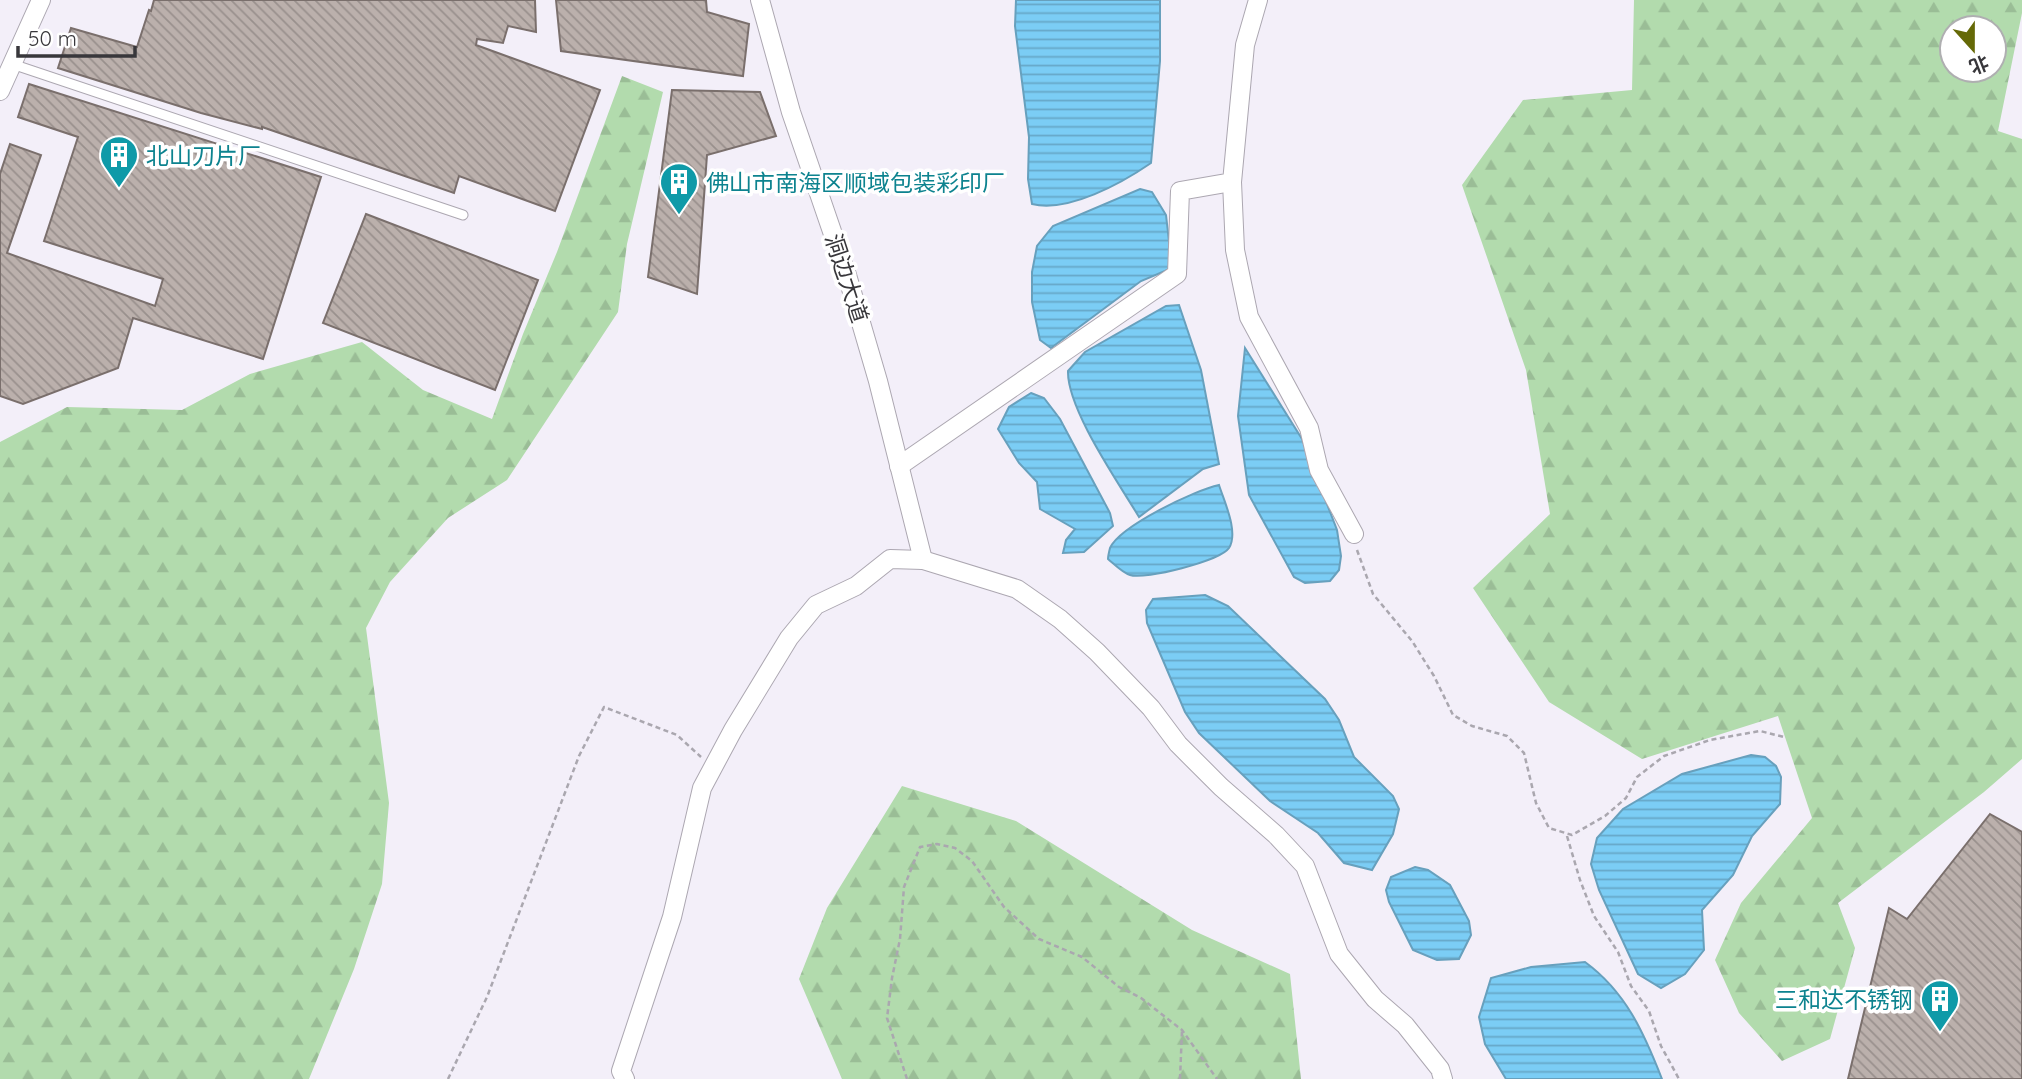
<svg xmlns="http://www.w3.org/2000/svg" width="2022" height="1079" font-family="Quicksand,'Noto Sans SC',sans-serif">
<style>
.forest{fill:url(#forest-firs);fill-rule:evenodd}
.water{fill:url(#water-rules);stroke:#67a0bd;stroke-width:2}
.building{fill:url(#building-back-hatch);stroke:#7a6f6c;stroke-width:2}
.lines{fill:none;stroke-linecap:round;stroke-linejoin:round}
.lane-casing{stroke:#aca7b1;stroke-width:11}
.street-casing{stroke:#aca7b1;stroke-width:20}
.path{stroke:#aaa7af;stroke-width:2.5;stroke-dasharray:5 3.5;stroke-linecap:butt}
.lane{stroke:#fff;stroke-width:9}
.street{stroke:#fff;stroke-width:18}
.labels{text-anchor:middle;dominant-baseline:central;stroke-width:7;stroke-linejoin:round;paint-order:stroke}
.culture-label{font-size:23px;fill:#0d838f;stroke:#fff;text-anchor:start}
.street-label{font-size:23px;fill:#38373b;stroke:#fff}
</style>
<defs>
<pattern id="forest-firs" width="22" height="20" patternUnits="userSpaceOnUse" patternTransform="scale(1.75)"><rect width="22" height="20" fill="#b2dbad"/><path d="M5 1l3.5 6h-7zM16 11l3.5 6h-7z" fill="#9abd96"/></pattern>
<pattern id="water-rules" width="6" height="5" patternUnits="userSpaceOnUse" patternTransform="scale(1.75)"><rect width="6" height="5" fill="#7bcdf5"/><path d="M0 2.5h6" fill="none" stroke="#66a7c8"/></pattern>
<pattern id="building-back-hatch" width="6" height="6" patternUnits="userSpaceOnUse" patternTransform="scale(1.75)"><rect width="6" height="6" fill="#bbb0ac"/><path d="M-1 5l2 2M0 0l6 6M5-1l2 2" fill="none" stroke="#99908d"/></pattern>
</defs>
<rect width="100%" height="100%" fill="#f3eff9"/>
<g class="forest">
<path d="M1634 0H2022V13L1998 131 2022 139V759L1984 792 1838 903 1855 948 1830 1039 1782 1061 1739 1013 1715 960 1741 903 1812 818 1778 716 1642 759 1549 702 1473 588 1550 514 1526 370 1462 185 1523 100 1632 90ZM1994 28V70H1952V28Z"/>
<polygon points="622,76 663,92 627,244 618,312 507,480 448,518 390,582 366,628 389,803 382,884 354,969 309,1079 0,1079 0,442 67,407 182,410 250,374 362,342 423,390 492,419 523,334 557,252"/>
<polygon points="902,786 1016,821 1192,930 1290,974 1301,1079 842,1079 799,979 827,908"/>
</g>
<g class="water">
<path d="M1016 0H1160V61L1151 163C1122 183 1068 213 1032 204L1028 179 1029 137 1015 26Z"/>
<polygon points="1140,189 1152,192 1166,215 1172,268 1141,281 1051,348 1040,340 1032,302 1032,272 1037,246 1053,226"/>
<path d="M1179 305 1201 370 1219 464 1203 469 1139 517C1118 482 1067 409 1068 371L1085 352 1166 306Z"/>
<polygon points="1245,348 1302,439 1337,530 1341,556 1339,570 1330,581 1305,583 1294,577 1249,495 1238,416"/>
<polygon points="1031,393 1044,398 1060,419 1110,513 1113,526 1084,552 1063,553 1066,540 1075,529 1040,509 1037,482 1019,463 998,429 1009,407"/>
<path d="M1219 485C1224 501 1239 532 1229 548 1220 561 1145 580 1130 575 1123 573 1114 564 1108 559 1108 556 1109 552 1110 548 1120 526 1195 490 1219 485Z"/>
<polygon points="1205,595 1228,606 1325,699 1339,720 1354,757 1393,796 1399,809 1393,834 1372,870 1344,863 1318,833 1270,801 1199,733 1185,712 1147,623 1146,610 1153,599"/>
<polygon points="1751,755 1765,757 1776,766 1781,777 1780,804 1752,836 1733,875 1702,910 1704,950 1685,974 1661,988 1638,974 1599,890 1591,864 1597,838 1623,809 1682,774"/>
<polygon points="1415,867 1428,870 1450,885 1469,921 1471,935 1459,959 1437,960 1413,950 1389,902 1386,890 1391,877"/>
<path d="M1585 962C1626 992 1644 1033 1662 1079H1506L1485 1044 1479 1017 1491 978 1531 967Z"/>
</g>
<g class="building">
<polygon points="154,0 535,0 536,32 508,26 503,43 477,39 476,45 600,90 555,211 459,176 454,193 262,127 262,129 201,113 58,68 71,28 137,47 149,10 151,11"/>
<polygon points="556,0 706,0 707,12 749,24 743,76 561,51"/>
<polygon points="29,84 321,177 263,359 133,318 118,368 23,404 0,396 0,174 10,144 41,155 7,253 155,306 163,279 44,241 78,137 18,117"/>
<polygon points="672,90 760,92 776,136 707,155 697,294 648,277"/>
<polygon points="366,214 538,280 495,390 323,323"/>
<polygon points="1990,814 2022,832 2022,1079 1848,1079 1889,908 1907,919"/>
</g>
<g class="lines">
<defs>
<polyline id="lane" points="12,64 463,215"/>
<g id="street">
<polyline points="760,0 791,112 847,275 878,381 923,560"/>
<polyline points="0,91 41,0"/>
<polyline points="1232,182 1235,250 1249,317 1309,428 1319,470 1354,534"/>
<polyline points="899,466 1177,274 1180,191 1232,182 1245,45 1258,0"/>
<polyline points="625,1079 621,1071 672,917 702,788 733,730 789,638 816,605 856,586 890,559 923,560 1017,589 1060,619 1097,652 1151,708 1178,744 1221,787 1276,835 1305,866 1339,954 1375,999 1405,1025 1440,1069 1443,1079"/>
</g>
</defs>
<use href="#lane" class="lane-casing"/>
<use href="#street" class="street-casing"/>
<g class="path">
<polyline points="1357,550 1373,594 1412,641 1434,676 1453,715 1472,726 1507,736 1524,753 1536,803 1549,828 1572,835 1605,816 1626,798 1637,777 1664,756 1710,740 1760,731 1784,737"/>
<polyline points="1567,836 1580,880 1594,916 1618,952 1631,986 1649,1011 1661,1046 1679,1079"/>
<polyline points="448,1079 487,997 579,756 604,707 677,735 701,757"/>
<polyline points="907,1079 887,1018 892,978 900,939 904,887 920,847 937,844 955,848 972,861 1004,907 1039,939 1082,957 1119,987 1141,998 1182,1030 1217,1079"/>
<polyline points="1180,1079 1182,1030"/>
</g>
<use href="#lane" class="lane"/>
<use href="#street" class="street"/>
</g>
<defs>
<symbol id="building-pin" viewBox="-11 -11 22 30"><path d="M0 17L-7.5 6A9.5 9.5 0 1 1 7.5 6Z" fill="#0f9aa8" stroke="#fff"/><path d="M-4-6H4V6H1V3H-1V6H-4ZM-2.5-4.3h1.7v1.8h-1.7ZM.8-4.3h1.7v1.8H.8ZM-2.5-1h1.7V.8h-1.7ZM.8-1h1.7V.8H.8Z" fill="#fff"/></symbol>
</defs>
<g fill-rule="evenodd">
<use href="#building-pin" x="97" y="133" width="44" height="60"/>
<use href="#building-pin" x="657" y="160" width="44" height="60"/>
<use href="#building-pin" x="1918" y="977" width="44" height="60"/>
</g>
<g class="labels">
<g class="culture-label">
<text x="146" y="155">北山刀片厂</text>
<text x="706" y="182">佛山市南海区顺域包装彩印厂</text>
<text x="1913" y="999" text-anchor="end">三和达不锈钢</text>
</g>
<g class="street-label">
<text transform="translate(847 278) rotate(72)">洞边大道</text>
</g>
</g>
<g transform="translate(1973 49) rotate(159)"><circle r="33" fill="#ffffff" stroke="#afafb1" stroke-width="2"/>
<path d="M0-5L12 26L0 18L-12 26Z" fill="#656907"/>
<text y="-10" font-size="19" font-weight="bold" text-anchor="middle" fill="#38373b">北</text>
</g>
<path d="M18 46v10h117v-10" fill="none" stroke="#38373b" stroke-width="3.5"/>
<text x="28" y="46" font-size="21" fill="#38373b" stroke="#ffffff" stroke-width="5" paint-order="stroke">50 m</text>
</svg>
